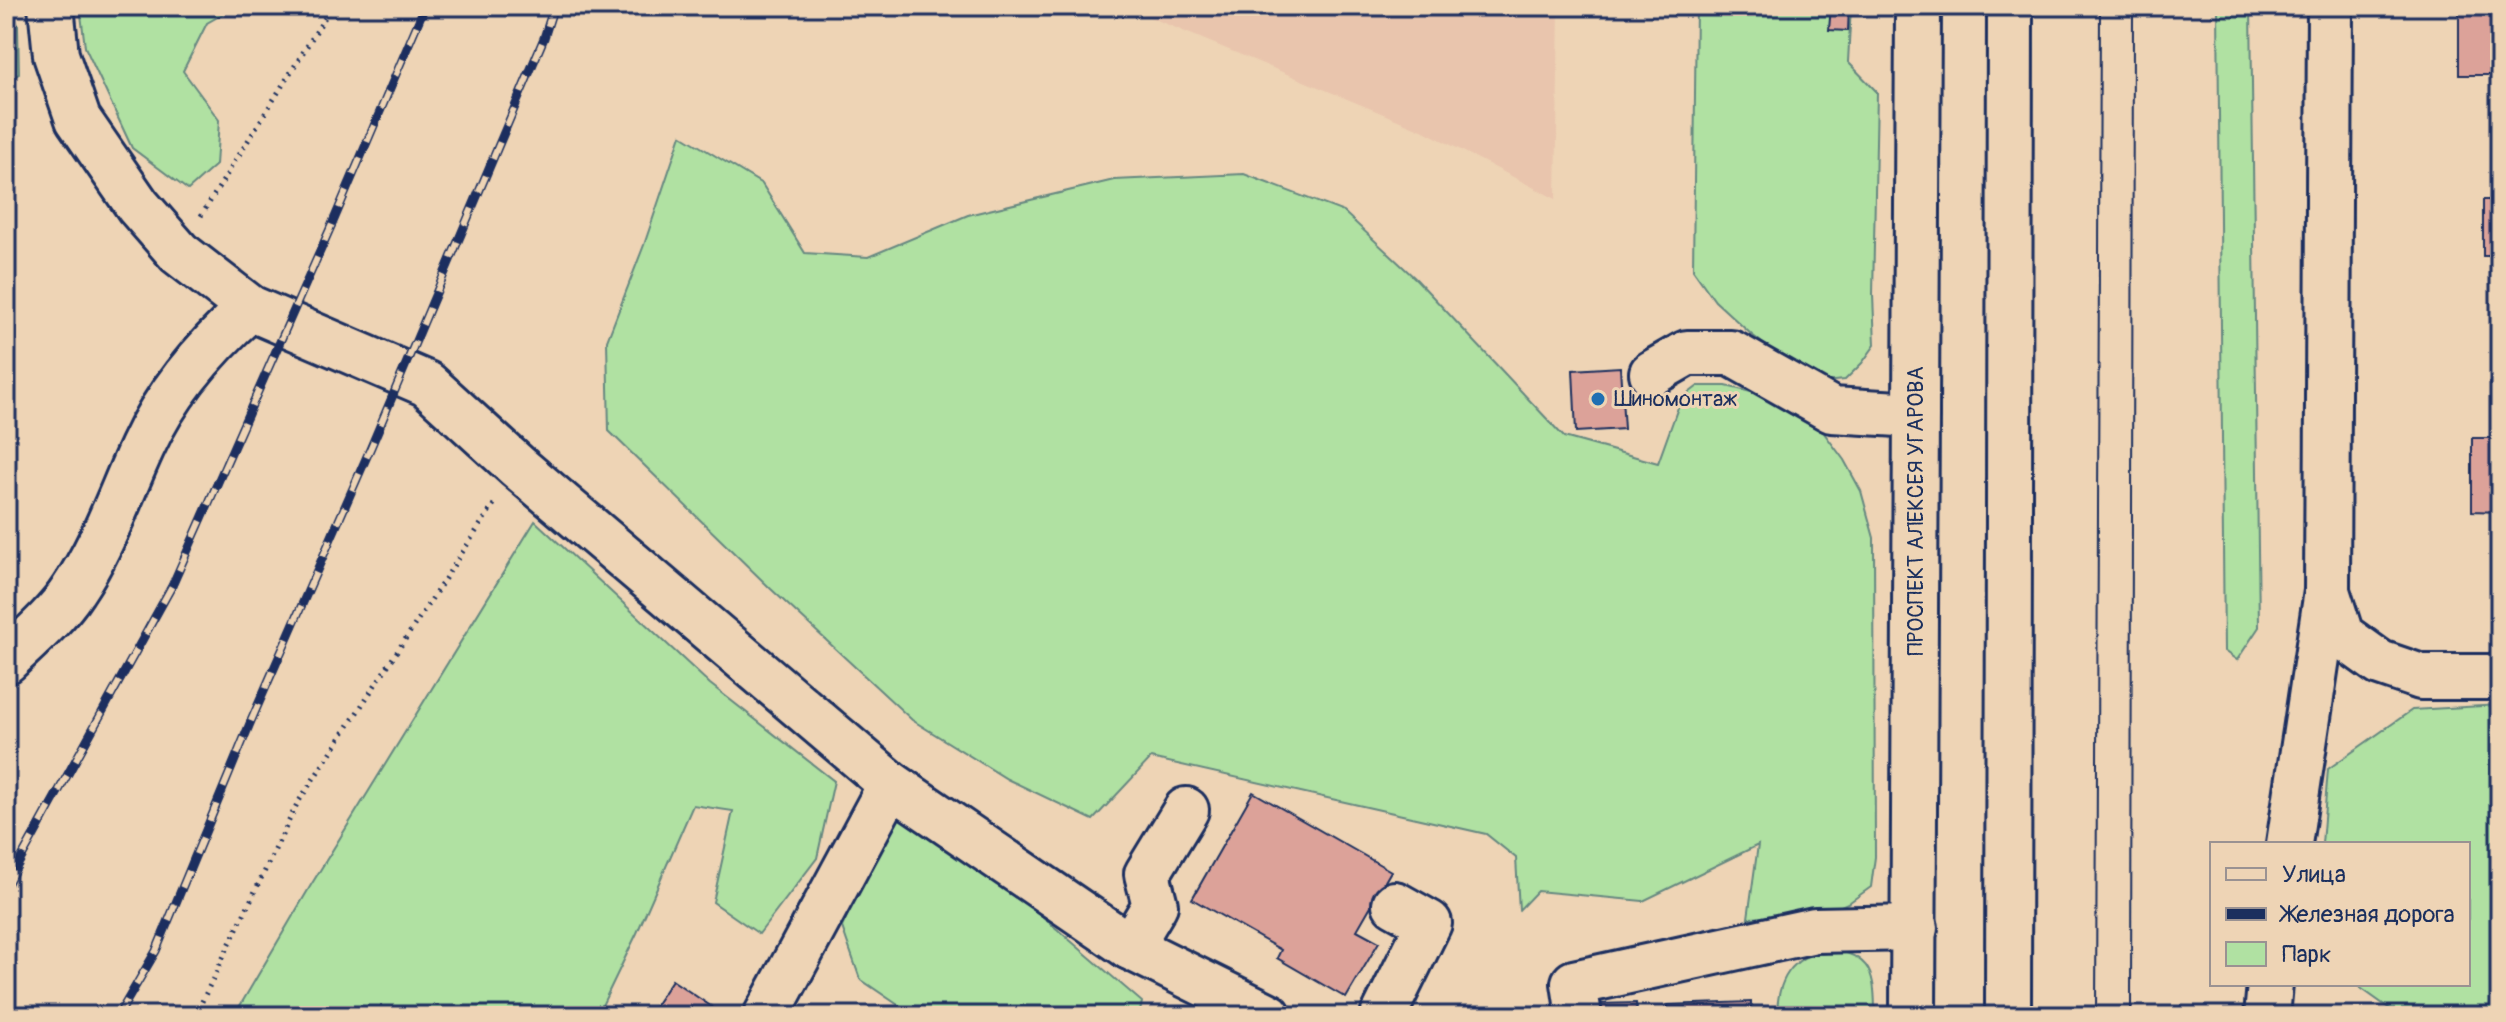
<svg xmlns="http://www.w3.org/2000/svg" width="2506" height="1022" font-family="Pangolin,sans-serif">
<style>
.built{fill:#e9c5ad}
.green{fill:#b0e1a2;stroke:#668880;stroke-width:2}
.building{fill:#dca299;stroke:#1b2f5e;stroke-width:2}
.lines{fill:none;stroke-linecap:round;stroke-linejoin:round}
.minor-casing{stroke:#1b2f5e;stroke-width:50}
.major-casing{stroke:#1b2f5e;stroke-width:50}
.path{stroke:#1b2f5e;stroke-width:5;stroke-dasharray:2 6;stroke-linecap:butt}
.minor{stroke:#eed4b5;stroke-width:44}
.major{stroke:#eed4b5;stroke-width:44}
.tram{stroke:#1b2f5e;stroke-width:2}
.rail-casing{stroke:#1b2f5e;stroke-width:9}
.rail{stroke:#eed4b5;stroke-width:6;stroke-dasharray:18;stroke-linecap:butt}
.poi-dot{fill:#1f6fb2;stroke:#eed4b5;stroke-width:3}
.labels{text-anchor:middle;dominant-baseline:central;stroke-width:6;stroke-linejoin:round;paint-order:stroke}
.poi-label{font-size:22px;fill:#1b2f5e;stroke:#eed4b5;text-anchor:start}
.street-label{font-size:22px;fill:#1b2f5e;stroke:#eed4b5}
</style>
<rect width="100%" height="100%" fill="#eed4b5"/>
<filter id="ink" filterUnits="userSpaceOnUse"><feTurbulence type="fractalNoise" baseFrequency=".0125" numOctaves="2"/><feDisplacementMap in="SourceGraphic" scale="16" xChannelSelector="R" yChannelSelector="G"/><feConvolveMatrix kernelMatrix="1 2 1 2 8 2 1 2 1" color-interpolation-filters="sRGB"/></filter>
<g filter="url(#ink)">
<polygon class="built" points="1123,6 1559,6 1556,199 1422,130"/>
<g class="green">
<polygon points="6,6 9,6 18,25 19,74 6,81"/>
<polygon points="80,6 237,6 207,23 183,71 219,120 216,165 188,190 132,148 85,47"/>
<polygon points="1696,6 1851,6 1848,62 1877,92 1873,295 1875,345 1862,363 1845,380 1822,382 1787,362 1752,335 1715,301 1693,270"/>
<polygon points="2218,6 2251,6 2259,627 2237,660 2224,651"/>
<polygon points="681,135 762,184 805,253 868,257 968,215 1114,180 1244,174 1344,212 1417,280 1564,437 1658,463 1681,399 1698,386 1726,386 1768,396 1824,433 1844,460 1861,491 1874,538 1875,857 1871,887 1850,902 1821,915 1748,918 1758,845 1643,901 1537,891 1519,910 1516,858 1486,834 1151,758 1093,820 1007,779 912,720 771,589 609,431 607,341 644,245"/>
<polygon points="535,521 710,684 834,781 817,858 759,934 713,902 733,811 693,805 637,933 597,1016 234,1016 311,885"/>
<polygon points="2500,705 2500,1016 2400,1016 2355,984 2468,984 2468,844 2322,844 2328,769 2412,710"/>
<polygon points="895,811 1037,912 1142,1002 1139,1016 904,1016 904,1009 860,979 842,927"/>
<path d="M1827 949C1873 954 1875 976 1875 1016H1777C1777 980 1791 957 1827 949Z"/>
</g>
<g class="building">
<polygon points="1831,6 1849,6 1848,31 1829,30"/>
<rect x="2459" y="6" width="41" height="69"/>
<rect x="2483" y="200" width="17" height="56"/>
<polygon points="1620,367 1624,429 1576,432 1573,370"/>
<polygon points="2472,438 2500,438 2500,512 2472,511"/>
<polygon points="1253,792 1391,871 1357,930 1379,942 1346,998 1277,958 1281,950 1192,899"/>
<polygon points="672,980 718,1011 714,1016 648,1016"/>
<polygon points="1751,1002 1751,1016 1667,1016 1667,1005"/>
<polygon points="1636,1003 1637,1016 1599,1016 1598,1004"/>
<polygon points="1523,1009 1523,1016 1487,1016 1486,1010"/>
</g>
<g class="lines">
<defs>
<g id="minor">
<polyline points="51,6 56,55 78,119 138,206 179,253 250,308 427,384 518,467 891,784 1130,947 1269,1016"/>
<polyline points="1652,373 1687,353 1731,353 1832,410 1916,415"/>
<polyline points="2327,591 2341,635 2380,663 2421,677 2500,677"/>
<path d="M6 661C28 640 57 615 73 590 103 546 120 495 142 447 167 392 205 348 250 308"/>
<polyline points="2289,844 2327,591 2330,6"/>
<polyline points="1130,947 1155,905 1147,874 1186,810"/>
<polyline points="766,1016 891,784"/>
<polyline points="1383,1016 1429,923 1395,904"/>
<polyline points="1579,1016 1574,983 1815,930 1915,928"/>
<polyline points="2267,1016 2270,984"/>
</g>
<g id="major">
<polyline points="1913,1016 1918,6"/>
<polyline points="2008,1016 2010,6"/>
</g>
</defs>
<use href="#minor" class="minor-casing"/>
<use href="#major" class="major-casing"/>
<g class="path">
<polyline points="201,216 332,6"/>
<polyline points="195,1016 297,804 496,501"/>
</g>
<use href="#minor" class="minor"/>
<use href="#major" class="major"/>
<g class="tram">
<polyline points="2096,1016 2100,6"/>
<polyline points="2131,1016 2133,6"/>
</g>
<defs>
<g id="rail">
<polyline points="6,886 172,586 333,222 425,6"/>
<polyline points="118,1016 156,951 251,721 371,447 544,38 554,6"/>
</g>
</defs>
<use href="#rail" class="rail-casing"/>
<use href="#rail" class="rail"/>
</g>
</g>
<circle class="poi-dot" cx="1598" cy="399" r="8"/>
<g class="labels">
<g class="poi-label">
<text x="1614" y="399">Шиномонтаж</text>
</g>
<g class="street-label">
<text transform="translate(1916 511) rotate(-90)">ПРОСПЕКТ АЛЕКСЕЯ УГАРОВА</text>
</g>
</g>
<rect width="2506" height="1022" fill="none" stroke="#eed4b5" stroke-width="32"/>
<rect x="16" y="16" width="2474" height="990" fill="none" stroke="#1b2f5e" stroke-width="3" filter="url(#ink)"/>
<rect x="2210" y="842" width="260" height="144" fill="#eed4b5" stroke="#9a9292" stroke-width="2"/>
<rect x="2226" y="868" width="40" height="12" fill="#eed4b5" stroke="#9a9292" stroke-width="2"/>
<text x="2282" y="882" font-size="24" fill="#1b2f5e">Улица</text>
<rect x="2226" y="908" width="40" height="12" fill="#1b2f5e" stroke="#9a9292" stroke-width="2"/>
<text x="2282" y="922" font-size="24" fill="#1b2f5e">Железная дорога</text>
<rect x="2226" y="942" width="40" height="24" fill="#b0e1a2" stroke="#9a9292" stroke-width="2"/>
<text x="2282" y="962" font-size="24" fill="#1b2f5e">Парк</text>
</svg>
